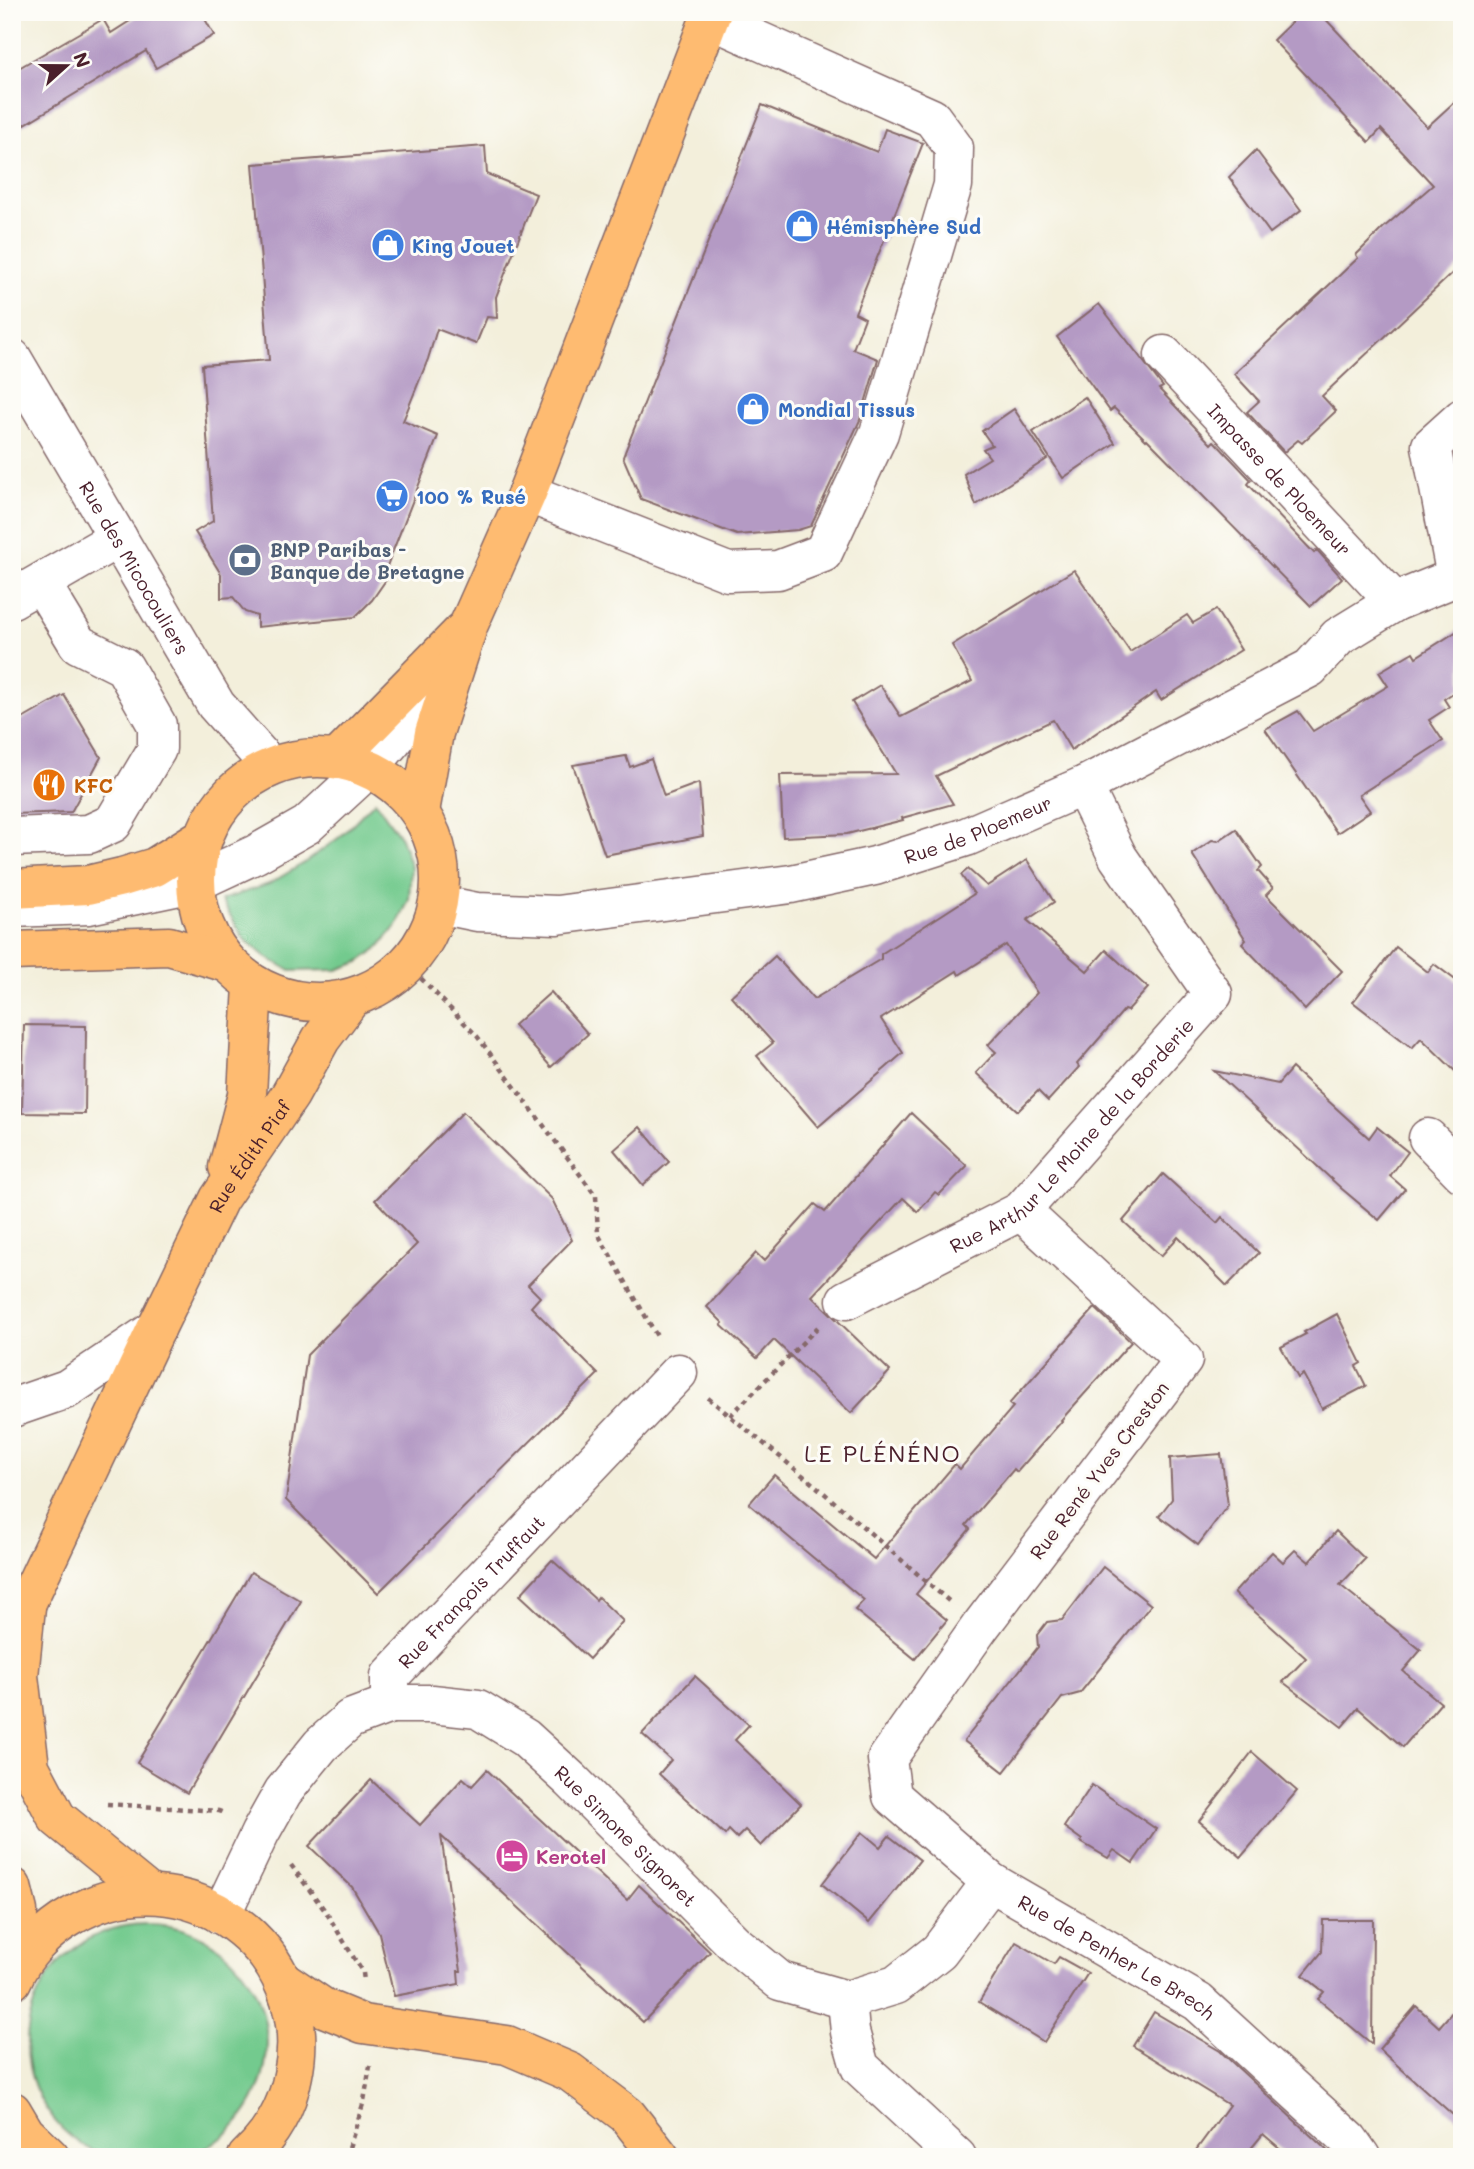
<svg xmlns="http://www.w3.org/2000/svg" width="1474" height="2169" font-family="Mali,sans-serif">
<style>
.green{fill:#73ca8e;stroke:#5e745c;stroke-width:2}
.building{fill:#b49ac4}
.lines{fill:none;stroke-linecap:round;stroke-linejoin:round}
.minor-casing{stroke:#856869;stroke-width:41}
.major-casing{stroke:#856869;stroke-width:41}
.highway-casing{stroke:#856869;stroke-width:41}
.path{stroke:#856869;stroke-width:4.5;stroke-dasharray:5 5;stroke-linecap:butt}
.minor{stroke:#fff;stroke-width:38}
.major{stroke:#febb71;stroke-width:38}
.highway{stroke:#febb71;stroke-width:38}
.labels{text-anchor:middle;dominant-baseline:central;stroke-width:6;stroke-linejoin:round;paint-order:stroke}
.shop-label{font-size:19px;font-weight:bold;fill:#366cbe;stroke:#fdfcf7;text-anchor:start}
.street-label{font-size:19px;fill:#4a1f2b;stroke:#fdfcf7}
.service-label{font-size:19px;font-weight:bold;fill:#4e5e75;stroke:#fdfcf7;text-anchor:start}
.food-label{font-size:19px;font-weight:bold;fill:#c56008;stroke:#fdfcf7;text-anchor:start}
.hotel-label{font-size:19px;font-weight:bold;fill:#b23c85;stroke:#fdfcf7;text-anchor:start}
.quarter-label{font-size:23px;letter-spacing:2px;fill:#4a1f2b;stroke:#fdfcf7}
</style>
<rect width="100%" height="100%" fill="#fdfcf7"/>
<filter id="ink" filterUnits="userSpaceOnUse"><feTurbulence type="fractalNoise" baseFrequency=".0143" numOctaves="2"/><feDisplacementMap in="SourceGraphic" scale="14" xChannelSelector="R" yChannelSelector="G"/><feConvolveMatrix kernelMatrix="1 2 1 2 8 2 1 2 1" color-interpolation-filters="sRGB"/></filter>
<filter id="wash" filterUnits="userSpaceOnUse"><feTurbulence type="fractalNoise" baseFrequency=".00686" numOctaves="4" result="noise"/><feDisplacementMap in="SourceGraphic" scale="28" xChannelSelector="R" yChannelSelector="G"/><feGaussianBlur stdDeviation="1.57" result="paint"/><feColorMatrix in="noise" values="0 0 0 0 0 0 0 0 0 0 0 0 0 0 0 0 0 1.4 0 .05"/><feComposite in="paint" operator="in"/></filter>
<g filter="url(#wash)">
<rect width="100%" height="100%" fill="#f3efdb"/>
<g class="green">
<polygon points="375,801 401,838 411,867 409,899 398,924 379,947 359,962 337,970 291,971 266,957 244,939 221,900 269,884 304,863 341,836"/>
<circle cx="147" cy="2044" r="120"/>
</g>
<g id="blocks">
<g class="building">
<polygon points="144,12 201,12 214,35 156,68 146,51 12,132 12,72 103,19 111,33"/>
<polygon points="1302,12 1319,12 1427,127 1462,95 1462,264 1322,396 1336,411 1302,443 1298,440 1284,452 1247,412 1259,401 1234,374 1358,258 1356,255 1383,228 1433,185 1381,129 1369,142 1273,40"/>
<polygon points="762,105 877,152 885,129 923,143 855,313 865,318 853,349 878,359 860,420 811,526 798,530 737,535 641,499 623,457"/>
<polygon points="485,146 487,174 536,194 496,297 497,318 487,317 476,344 437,329 428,359 403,421 438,436 387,566 388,577 372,600 355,617 257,627 257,616 245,612 233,597 221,598 221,574 195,532 213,521 202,365 269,360 253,164"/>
<polygon points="1256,150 1301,210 1270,233 1229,177"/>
<polygon points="1099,304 1163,387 1159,389 1211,444 1214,441 1251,480 1248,484 1314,553 1317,550 1342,578 1311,606 1147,439 1146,440 1114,408 1110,411 1057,337"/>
<polygon points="1085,397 1115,443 1063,478 1033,432"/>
<polygon points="1014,409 1047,459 976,505 964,474 990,458 983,449 992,445 982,431"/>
<polygon points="1074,570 1130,652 1187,615 1193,623 1216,610 1241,650 1161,700 1156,692 1071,750 1053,720 936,776 953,804 902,818 903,820 847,834 783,837 780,775 896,774 852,702 880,685 901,717 972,681 952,645"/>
<polygon points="1462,628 1462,687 1444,699 1449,707 1429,720 1443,741 1359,795 1370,811 1337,833 1265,729 1298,711 1313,731 1388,686 1379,672 1413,652 1416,657"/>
<polygon points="64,695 101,757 71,812 12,814 12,725"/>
<polygon points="626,756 630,767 651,759 664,796 699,783 703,836 605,855 573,765"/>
<polygon points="1236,829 1262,867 1258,871 1273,888 1266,895 1342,971 1305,1010 1242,944 1246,940 1192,854 1212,840 1218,841"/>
<polygon points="1027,860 1054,902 1027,920 1087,971 1106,950 1148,988 1127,1011 1124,1010 1077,1064 1079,1067 1048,1101 1038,1091 1018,1111 976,1073 996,1052 988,1045 1037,993 1006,945 959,975 957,971 881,1019 903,1053 818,1127 757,1056 773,1043 731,996 775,956 814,999 881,959 881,954 974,894 961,875 968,869 987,886"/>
<polygon points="1396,947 1428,972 1434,964 1462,985 1462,1078 1421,1038 1412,1048 1353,1002"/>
<polygon points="551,992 588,1034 551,1067 514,1025"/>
<polygon points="24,1025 86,1026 85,1114 22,1113"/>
<polygon points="1292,1068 1369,1138 1377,1127 1408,1152 1390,1176 1405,1189 1379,1220 1342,1189 1214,1071 1278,1084"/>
<polygon points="463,1112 552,1199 572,1240 528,1285 540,1297 531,1307 598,1374 378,1593 286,1500 307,1355 417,1244 375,1200"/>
<polygon points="911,1113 967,1166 939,1195 935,1192 918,1212 903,1198 812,1296 890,1371 851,1413 774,1340 757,1358 721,1325 723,1323 707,1307 756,1253 764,1261 815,1204 825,1212"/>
<polygon points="640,1127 669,1162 643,1185 614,1150"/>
<polygon points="1163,1174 1217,1223 1222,1217 1259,1253 1227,1286 1178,1237 1161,1256 1123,1221"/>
<polygon points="1095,1308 1131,1342 1061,1420 1062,1421 1017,1472 1014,1469 966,1525 970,1529 916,1594 947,1620 915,1659 855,1610 864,1600 749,1504 774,1475 874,1559 955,1464 960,1469 1013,1407 1009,1404"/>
<polygon points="1337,1314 1361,1363 1356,1366 1366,1386 1322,1409 1303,1374 1298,1378 1281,1347 1306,1334 1304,1332"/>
<polygon points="1221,1454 1228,1505 1198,1545 1159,1516 1172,1499 1170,1458"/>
<polygon points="1336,1531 1365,1559 1340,1585 1421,1650 1403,1671 1441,1703 1403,1747 1358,1708 1342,1727 1283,1682 1306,1658 1234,1593 1272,1552 1283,1562 1295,1550 1309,1562"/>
<polygon points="552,1560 596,1600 598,1597 623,1621 589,1659 520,1595"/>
<polygon points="1103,1567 1151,1605 1080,1693 1062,1698 1004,1772 964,1741 1038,1647 1037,1635 1047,1622 1062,1620"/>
<polygon points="251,1572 301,1601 187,1793 137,1763"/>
<polygon points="695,1676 749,1725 735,1740 801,1804 761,1846 745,1830 737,1838 729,1830 725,1835 659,1774 671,1760 642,1734"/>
<polygon points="1252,1752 1297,1791 1241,1857 1199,1821"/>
<polygon points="487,1770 627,1900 639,1885 710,1952 643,2022 441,1836 461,1971 458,1971 459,1984 394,1996 379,1933 352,1887 309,1846 371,1780 420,1825 463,1778 472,1786"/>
<polygon points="1092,1785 1156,1829 1133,1863 1114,1850 1108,1858 1081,1842 1082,1840 1064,1827"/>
<polygon points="862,1832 880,1847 889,1836 920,1860 869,1923 822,1884"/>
<polygon points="1323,1920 1373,1920 1372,2044 1318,1999 1324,1992 1303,1975 1322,1952"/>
<polygon points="1016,1942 1054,1964 1059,1957 1088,1973 1044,2042 979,2002"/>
<polygon points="1462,2001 1462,2123 1379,2049 1416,2006 1439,2027"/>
<polygon points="1154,2012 1220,2051 1334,2157 1290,2157 1263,2134 1244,2157 1191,2157 1229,2105 1133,2046"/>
</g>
</g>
</g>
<g filter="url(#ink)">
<use href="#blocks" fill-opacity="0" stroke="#856869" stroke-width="2"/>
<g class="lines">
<defs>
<g id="minor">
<path id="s1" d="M1164 355 1395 602"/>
<path id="s2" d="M12 358 216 705 270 766"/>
<polyline points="527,493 728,572 778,570 823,553 879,433 953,185 954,148 932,118 710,19"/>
<polyline points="1456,577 1431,446 1462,418"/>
<polyline points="12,599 118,538"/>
<polyline points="12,837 89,834 113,823 157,749 157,725 124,667 78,644 41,583"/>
<path id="s3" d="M438 904 477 912 557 915 791 884 875 866 966 837 1083 786 1310 668 1338 637 1395 602 1456 577H1462"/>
<polyline points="12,908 89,905 194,883 256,854 307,825 369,768 392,741 414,712 448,659"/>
<polyline points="1428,1138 1462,1173"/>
<path id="s4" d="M1021 1211 1183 1360 980 1627 887 1759 892 1796 991 1882 1198 2002 1349 2140 1361 2157"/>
<path id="s5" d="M846 1300 1021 1211 1213 994 1118 857 1083 786"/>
<polyline points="12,1408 67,1389 156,1329"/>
<path id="s6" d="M390 1704H432L478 1709 525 1738 571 1780 734 1943 780 1981 847 2000 896 1985 939 1951 991 1882"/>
<path id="s7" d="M221 1915 260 1833 283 1792 321 1745 350 1719 390 1704V1676L678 1373"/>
<polyline points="847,2000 850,2032 860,2067 957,2157"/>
</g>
<g id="major">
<circle cx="318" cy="880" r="122"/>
<polyline points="337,759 463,631"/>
<polyline points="420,812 434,733 469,624 527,493 712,12"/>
<polyline points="12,889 88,885 122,877 155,867 203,837"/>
<polyline points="12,951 169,946 228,963"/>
<polyline points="228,1167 247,1095 253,985"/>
<polyline points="26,1607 19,1676 30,1767 57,1818 150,1894"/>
<path id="s8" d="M12 1634 156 1329 219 1199 290 1095 321 1039 351 999"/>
<polyline points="12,1887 18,1911 17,1968"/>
<path d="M12 1981C23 1954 47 1930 72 1916 184 1849 319 1949 293 2075 287 2108 272 2134 247 2157"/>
<polyline points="12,2111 25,2133 50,2157"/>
</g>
<polyline id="highway" points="284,1981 324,2008 363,2024 507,2045 570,2072 627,2115 660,2157"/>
</defs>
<use href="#minor" class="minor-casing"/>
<use href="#major" class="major-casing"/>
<use href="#highway" class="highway-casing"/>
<g class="path">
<polyline points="407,964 477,1036 596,1196 598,1234 658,1338"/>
<polyline points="708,1398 817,1487 950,1602"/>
<polyline points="730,1416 818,1327"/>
<polyline points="107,1804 219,1811 224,1813"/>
<polyline points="291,1865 326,1912 363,1973 364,1981"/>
<polyline points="346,2157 364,2101 370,2066"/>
</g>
<use href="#minor" class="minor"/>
<use href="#major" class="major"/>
<use href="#highway" class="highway"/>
</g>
</g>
<defs>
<symbol id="shop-disc" viewBox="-11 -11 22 22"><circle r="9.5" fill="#3f7fe0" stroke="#fdfcf7"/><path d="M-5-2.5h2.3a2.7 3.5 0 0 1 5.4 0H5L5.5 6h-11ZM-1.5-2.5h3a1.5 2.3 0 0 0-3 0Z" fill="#fff"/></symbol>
<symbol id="supermarket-disc" viewBox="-11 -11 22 22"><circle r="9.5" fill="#3f7fe0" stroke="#fdfcf7"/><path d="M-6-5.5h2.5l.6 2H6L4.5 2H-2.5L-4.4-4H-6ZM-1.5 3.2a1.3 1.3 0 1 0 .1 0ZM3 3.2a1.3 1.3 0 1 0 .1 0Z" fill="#fff"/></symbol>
<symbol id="bank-disc" viewBox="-11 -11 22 22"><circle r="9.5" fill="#5c6f8a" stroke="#fdfcf7"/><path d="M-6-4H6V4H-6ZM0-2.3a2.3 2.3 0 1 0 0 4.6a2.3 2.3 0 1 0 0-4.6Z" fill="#fff"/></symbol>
<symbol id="restaurant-disc" viewBox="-11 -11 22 22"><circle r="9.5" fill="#e8710a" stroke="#fdfcf7"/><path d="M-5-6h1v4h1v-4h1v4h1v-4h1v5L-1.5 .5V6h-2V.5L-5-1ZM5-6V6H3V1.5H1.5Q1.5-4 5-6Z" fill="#fff"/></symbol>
<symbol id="hotel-disc" viewBox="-11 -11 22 22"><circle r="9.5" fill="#d1479c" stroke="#fdfcf7"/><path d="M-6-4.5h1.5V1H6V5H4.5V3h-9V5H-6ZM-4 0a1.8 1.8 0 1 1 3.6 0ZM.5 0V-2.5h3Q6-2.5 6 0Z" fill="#fff"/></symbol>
</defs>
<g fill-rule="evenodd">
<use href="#shop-disc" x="783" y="207" width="38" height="38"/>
<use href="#shop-disc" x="369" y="226" width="38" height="38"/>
<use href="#shop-disc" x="734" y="390" width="38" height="38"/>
<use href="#supermarket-disc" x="373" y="477" width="38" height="38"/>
<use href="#bank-disc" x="226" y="541" width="38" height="38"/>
<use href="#restaurant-disc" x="30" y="766" width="38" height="38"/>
<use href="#hotel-disc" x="493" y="1837" width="38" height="38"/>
</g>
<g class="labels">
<g class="shop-label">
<text x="826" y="226">Hémisphère Sud</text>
<text x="412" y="245">King Jouet</text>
<text x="778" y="409">Mondial Tissus</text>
<text x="416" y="496">100 % Rusé</text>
</g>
<g class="street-label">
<text stroke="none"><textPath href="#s1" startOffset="170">Impasse de Ploemeur</textPath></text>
<text stroke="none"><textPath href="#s2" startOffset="243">Rue des Micocouliers</textPath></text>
<text stroke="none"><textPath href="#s3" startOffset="551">Rue de Ploemeur</textPath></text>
<text stroke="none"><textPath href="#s5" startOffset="284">Rue Arthur Le Moine de la Borderie</textPath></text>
<text stroke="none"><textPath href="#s8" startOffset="534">Rue Édith Piaf</textPath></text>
<text transform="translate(1099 1470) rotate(-53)">Rue René Yves Creston</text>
<text stroke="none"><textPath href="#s7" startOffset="425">Rue François Truffaut</textPath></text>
<text stroke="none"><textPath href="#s6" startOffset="284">Rue Simone Signoret</textPath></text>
<text stroke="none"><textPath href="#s4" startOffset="1032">Rue de Penher Le Brech</textPath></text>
</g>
<g class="service-label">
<text x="270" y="549">BNP Paribas -<tspan x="270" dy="22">Banque de Bretagne</tspan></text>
</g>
<g class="food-label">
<text x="74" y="785">KFC</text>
</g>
<g class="hotel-label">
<text x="536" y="1856">Kerotel</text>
</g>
<g class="quarter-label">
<text x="883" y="1453">LE PLÉNÉNO</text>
</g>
</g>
<rect width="1474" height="2169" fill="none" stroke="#fdfcf7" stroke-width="42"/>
<g transform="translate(66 66) rotate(69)" stroke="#fdfcf7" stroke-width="5" paint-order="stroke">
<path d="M0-5L12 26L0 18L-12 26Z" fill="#4a1f2b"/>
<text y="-10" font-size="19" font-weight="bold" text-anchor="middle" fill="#4a1f2b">N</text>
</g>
</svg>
